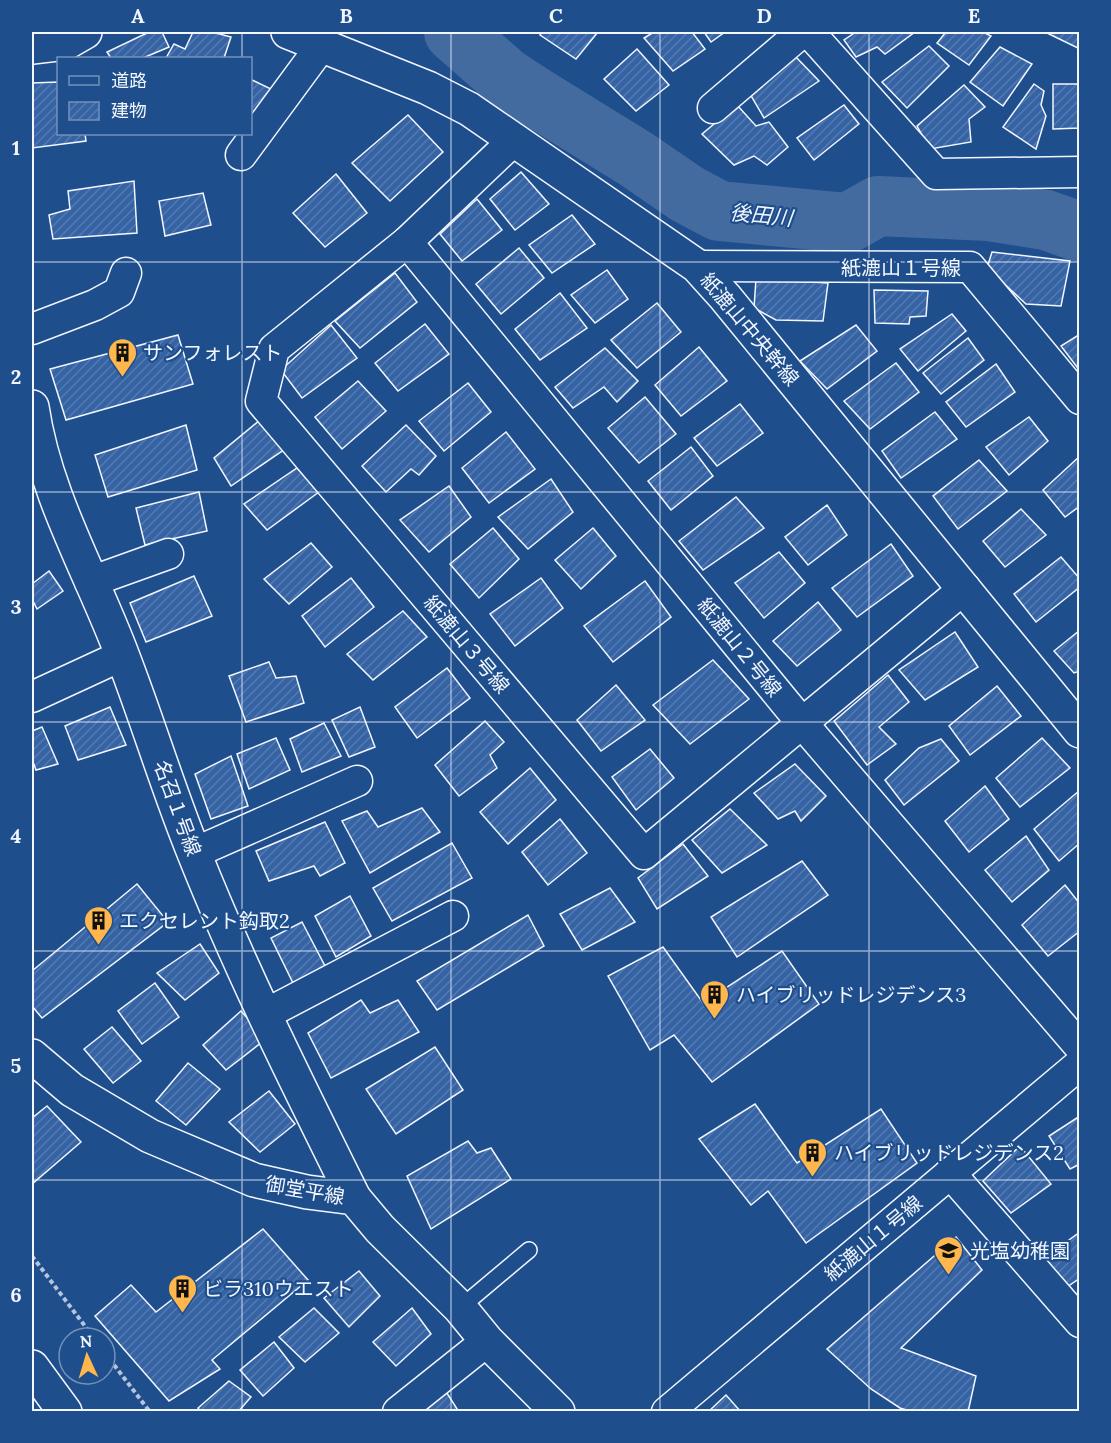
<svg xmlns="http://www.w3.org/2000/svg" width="1111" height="1443" font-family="Lora,'Noto Sans JP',serif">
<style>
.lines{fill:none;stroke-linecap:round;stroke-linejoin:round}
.river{stroke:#446ba0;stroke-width:60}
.building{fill:url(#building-hatch);stroke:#f2f6ff;stroke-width:1.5}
.service-casing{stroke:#f2f6ff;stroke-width:18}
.minor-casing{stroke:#f2f6ff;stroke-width:33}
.tertiary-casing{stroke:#f2f6ff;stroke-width:36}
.primary-casing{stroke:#f2f6ff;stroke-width:36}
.path{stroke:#b3c4dc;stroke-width:4;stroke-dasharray:4.5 3;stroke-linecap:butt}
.service{stroke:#1f4e8c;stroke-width:15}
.minor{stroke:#1f4e8c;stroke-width:30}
.tertiary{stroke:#1f4e8c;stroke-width:33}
.primary{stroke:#1f4e8c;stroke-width:33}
.grid{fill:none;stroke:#f2f6ff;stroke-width:1.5;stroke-opacity:0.55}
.labels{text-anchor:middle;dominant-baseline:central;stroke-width:4.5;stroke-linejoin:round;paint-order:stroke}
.street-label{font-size:20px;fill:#f2f6ff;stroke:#1f4e8c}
.poi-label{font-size:20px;fill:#f2f6ff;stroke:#1f4e8c;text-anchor:start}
.water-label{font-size:21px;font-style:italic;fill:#f2f6ff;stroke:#1f4e8c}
.neatline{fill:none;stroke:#f2f6ff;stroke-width:2}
.grid-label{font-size:20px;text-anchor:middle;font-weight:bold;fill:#f2f6ff}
</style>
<defs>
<pattern id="building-hatch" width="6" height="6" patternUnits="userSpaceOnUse" patternTransform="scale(1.5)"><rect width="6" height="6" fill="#3563a3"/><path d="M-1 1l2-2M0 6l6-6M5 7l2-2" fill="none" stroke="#537ab1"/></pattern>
</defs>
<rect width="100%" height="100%" fill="#1f4e8c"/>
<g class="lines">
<polyline class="river" points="454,32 505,77 534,96 636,159 687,194 719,211 848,223 878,206 989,211 1046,220 1080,232"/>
</g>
<g class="building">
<polygon points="149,32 162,32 169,47 143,58 111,58 107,52"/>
<polygon points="193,32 212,32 231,37 224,58 166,58 174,44 185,49"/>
<polygon points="541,32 598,32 576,59 540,35"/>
<polygon points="654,32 692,32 705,49 673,71 644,38"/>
<polygon points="704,32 725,32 711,42"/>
<polygon points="856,32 915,32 885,54 877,47 856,57 844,40"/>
<polygon points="946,32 983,32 991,36 969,65 937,43"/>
<polygon points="1045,32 1080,32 1080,49"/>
<polygon points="929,46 949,66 907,108 882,82"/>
<polygon points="1000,47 1032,64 1003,106 970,82"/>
<polygon points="637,49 669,85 636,111 604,79"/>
<polygon points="794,55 819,81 764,118 750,94"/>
<polygon points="250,79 271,89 250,125"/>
<polygon points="58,82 58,134 85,134 86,141 32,148 32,83"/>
<polygon points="1034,84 1044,91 1041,105 1046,116 1036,149 1003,127"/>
<polygon points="1053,84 1080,84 1080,128 1053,129"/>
<polygon points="964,85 985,107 969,119 971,142 930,149 917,126"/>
<polygon points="737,105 756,126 769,122 788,147 767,165 754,156 734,165 702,134"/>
<polygon points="844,105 859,124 814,160 797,138"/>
<polygon points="408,115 443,152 390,201 352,163"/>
<polygon points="521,172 549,204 515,230 490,199"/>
<polygon points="336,174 367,213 325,247 293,213"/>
<polygon points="134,181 137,233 53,239 49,215 70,209 68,191"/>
<polygon points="203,193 211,225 165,236 159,201"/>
<polygon points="477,199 502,230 462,261 440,234"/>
<polygon points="572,215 595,244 552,273 529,245"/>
<polygon points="519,248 544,278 501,314 476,284"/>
<polygon points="992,252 1070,261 1061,306 1026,304 987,268"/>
<polygon points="607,270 628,299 595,323 571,295"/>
<polygon points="395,273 417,302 360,348 335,321"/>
<polygon points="756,279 828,283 823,321 776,320 754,308"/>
<polygon points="874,290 928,291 926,316 910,317 909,324 875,323"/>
<polygon points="560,293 587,328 540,360 515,329"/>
<polygon points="657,303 681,332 637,368 611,340"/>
<polygon points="952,314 966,331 918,371 900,349"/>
<polygon points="425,324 449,354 398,391 375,363"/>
<polygon points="331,325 357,358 302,398 281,370"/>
<polygon points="856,325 877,351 827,389 800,361"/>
<polygon points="1080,334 1080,371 1061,346"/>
<polygon points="178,335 193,384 66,420 50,369"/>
<polygon points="968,338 984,360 941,394 923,373"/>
<polygon points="699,347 727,381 681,416 655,385"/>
<polygon points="605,348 638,381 617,402 604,387 573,408 555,387"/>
<polygon points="896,363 919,392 870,429 844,401"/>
<polygon points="996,364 1015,392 966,427 946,402"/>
<polygon points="358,381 386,411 342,449 315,417"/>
<polygon points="468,383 491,412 444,451 419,421"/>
<polygon points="645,397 676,434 639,463 608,428"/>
<polygon points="740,404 763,433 717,466 694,438"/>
<polygon points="935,412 957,439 901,478 882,451"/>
<polygon points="1029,417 1048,441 1009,475 986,447"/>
<polygon points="260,420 285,449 231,486 214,458"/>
<polygon points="186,425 197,470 108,497 95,455"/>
<polygon points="406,425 436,456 419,475 411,469 386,492 362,466"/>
<polygon points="506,432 535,469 489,503 462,468"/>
<polygon points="691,447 713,476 671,510 648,481"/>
<polygon points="1080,456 1080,506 1065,517 1043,490"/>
<polygon points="979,460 1007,491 958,529 933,496"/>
<polygon points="297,468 319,492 267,530 244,504"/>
<polygon points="551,479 573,512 528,549 498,517"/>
<polygon points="449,486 471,517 429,552 400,520"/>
<polygon points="199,492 207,531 145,545 136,508"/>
<polygon points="736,497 764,528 703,570 679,541"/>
<polygon points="827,505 847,535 808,565 785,537"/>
<polygon points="1021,509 1046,535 1005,567 983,541"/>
<polygon points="493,528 519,559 479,598 450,564"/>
<polygon points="593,528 616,556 581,589 555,560"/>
<polygon points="311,543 332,567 289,604 264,579"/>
<polygon points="891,544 913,576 857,617 832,588"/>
<polygon points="779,552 805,583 764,618 735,583"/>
<polygon points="1061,557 1080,579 1080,587 1036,622 1014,594"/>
<polygon points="49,571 63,591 37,609 32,599 32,584"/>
<polygon points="194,576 212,616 146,642 130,603"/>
<polygon points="351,578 374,607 325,647 302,616"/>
<polygon points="541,578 563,608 515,646 490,614"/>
<polygon points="645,581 671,617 613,662 584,626"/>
<polygon points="818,602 841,630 797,666 773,641"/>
<polygon points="403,611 427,637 373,680 347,654"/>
<polygon points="1080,630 1080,671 1074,673 1054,651"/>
<polygon points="955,632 978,667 925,700 899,670"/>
<polygon points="713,660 749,699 690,744 653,705"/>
<polygon points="269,662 276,678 296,676 304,703 246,722 229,676"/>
<polygon points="447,668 470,698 417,738 395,707"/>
<polygon points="888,675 909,702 879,727 896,744 867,765 834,721"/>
<polygon points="616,685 645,720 601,751 577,720"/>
<polygon points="997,686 1021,716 970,755 949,726"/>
<polygon points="110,707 126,745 78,760 65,726"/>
<polygon points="360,707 375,747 349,757 332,720"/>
<polygon points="485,721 504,742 490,755 497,768 459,796 435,765"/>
<polygon points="324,723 341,756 302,772 290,739"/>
<polygon points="42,727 58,764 36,770 32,759 32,731"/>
<polygon points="276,738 290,770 249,789 237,754"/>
<polygon points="1042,738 1070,768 1020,807 996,778"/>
<polygon points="941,739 959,761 904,805 885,780 919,748"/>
<polygon points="650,749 674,778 636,810 612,777"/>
<polygon points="231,756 248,806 211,819 195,774"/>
<polygon points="795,764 826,796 801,821 795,811 778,819 754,793"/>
<polygon points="530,768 556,800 508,844 480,812"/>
<polygon points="985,786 1009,819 969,852 945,821"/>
<polygon points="1080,790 1080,843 1059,861 1034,829"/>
<polygon points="422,808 440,832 370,873 342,821 367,811 378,827"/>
<polygon points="730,809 767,845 722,873 692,840"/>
<polygon points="560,819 587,853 548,885 522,852"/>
<polygon points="325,822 345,863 320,876 314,866 269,881 256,851"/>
<polygon points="1026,836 1049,870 1012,902 985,870"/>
<polygon points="452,843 472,878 392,921 373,888"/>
<polygon points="683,844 708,876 657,909 638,878"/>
<polygon points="802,861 828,895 737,957 711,917"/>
<polygon points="137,884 168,922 42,1018 32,1006 32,971"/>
<polygon points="1065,885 1080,904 1080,931 1048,956 1022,925"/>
<polygon points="610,888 635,922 582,950 560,914"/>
<polygon points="350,896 371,936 336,957 315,916"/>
<polygon points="528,915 544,946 437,1010 417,981"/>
<polygon points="302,922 325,966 293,983 271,938"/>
<polygon points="200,944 219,973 185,1000 157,973"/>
<polygon points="663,947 703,1003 782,951 819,1004 712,1082 674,1035 650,1050 608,976"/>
<polygon points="155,983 179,1017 142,1044 118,1011"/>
<polygon points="361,1000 370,1013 398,1000 419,1032 331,1078 308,1033"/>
<polygon points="241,1011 266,1039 226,1070 203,1045"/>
<polygon points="112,1027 141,1061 113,1083 84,1049"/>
<polygon points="435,1047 463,1090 396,1134 366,1089"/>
<polygon points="188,1063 220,1089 186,1125 156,1101"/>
<polygon points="269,1091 295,1124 260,1152 229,1122"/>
<polygon points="755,1104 797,1163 881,1109 917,1163 806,1243 768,1191 751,1205 699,1139"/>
<polygon points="47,1106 81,1142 32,1184 32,1118"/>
<polygon points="1080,1116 1080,1164 1070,1169 1049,1136"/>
<polygon points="468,1141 477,1153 491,1148 511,1179 431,1229 407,1176"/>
<polygon points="1020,1146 1051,1184 1011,1213 983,1181"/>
<polygon points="263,1229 308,1280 212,1360 220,1369 169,1401 95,1316 131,1285 156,1312"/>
<polygon points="1080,1232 1080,1278 1064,1289 1043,1259"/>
<polygon points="956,1237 982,1270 901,1348 976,1376 968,1412 913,1412 900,1408 871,1389 827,1349"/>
<polygon points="359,1271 380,1296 349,1327 324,1298"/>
<polygon points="314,1308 339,1333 305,1362 279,1337"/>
<polygon points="412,1308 431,1334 396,1366 373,1342"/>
<polygon points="274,1342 294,1368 263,1396 240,1370"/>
<polygon points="229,1381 251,1397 238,1412 201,1412 198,1408"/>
<polygon points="445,1390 459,1412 413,1412"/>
<polygon points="726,1395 741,1412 708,1412"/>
</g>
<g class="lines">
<defs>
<polyline id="service" points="460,1308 529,1250"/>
<g id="minor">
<polyline points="809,32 936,174 1080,172"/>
<polyline points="713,108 802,32"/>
<polyline points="514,140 407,242 274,349 261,401 644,854 965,588"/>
<polyline points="241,155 322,45"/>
<polyline points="407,242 802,723 1080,1047"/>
<polyline points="697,266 970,267 1080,399"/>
<polyline points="32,329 95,305 119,292 126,273"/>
<polyline points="90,582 168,554"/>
<polyline points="32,697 123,655"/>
<polyline points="194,853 357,781"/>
<polyline points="264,1015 453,916"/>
<polyline points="950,1173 1080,1322"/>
<polyline points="398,1412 487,1341"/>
<polyline points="667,1412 1080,1064"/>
</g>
<g id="tertiary">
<polyline points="288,32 428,88 469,109 697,266 725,297 1080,731"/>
<polyline points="32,47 66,43 85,32"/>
<path d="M32 407C45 496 92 574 123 657 148 722 168 789 194 853 241 971 298 1085 354 1198"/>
<polyline points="32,1056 72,1090 150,1136 254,1180 307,1192 354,1198 380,1229 460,1308 487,1341 558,1412"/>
</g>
<polyline id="primary" points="32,1367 65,1412"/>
</defs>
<use href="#service" class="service-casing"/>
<use href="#minor" class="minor-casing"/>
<use href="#tertiary" class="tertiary-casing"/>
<use href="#primary" class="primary-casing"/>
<g class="path">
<polyline points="32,1256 94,1338"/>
<polyline points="105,1353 150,1412"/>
</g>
<use href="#service" class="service"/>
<use href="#minor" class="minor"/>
<use href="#tertiary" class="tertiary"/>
<use href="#primary" class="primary"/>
</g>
<path class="grid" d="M242 32V58M451 32V1412M660 32V1412M869 32V1412M242 134V1412M32 262H1080M32 492H1080M32 722H1080M32 951H1080M32 1180H1080"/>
<defs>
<symbol id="building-pin" viewBox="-11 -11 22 30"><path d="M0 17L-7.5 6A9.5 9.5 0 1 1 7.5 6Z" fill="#ffb74d" stroke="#1f4e8c"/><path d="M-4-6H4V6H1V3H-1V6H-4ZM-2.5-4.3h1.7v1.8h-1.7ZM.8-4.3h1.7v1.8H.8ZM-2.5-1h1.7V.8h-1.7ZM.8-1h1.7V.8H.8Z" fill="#111"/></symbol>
<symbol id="school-pin" viewBox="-11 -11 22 30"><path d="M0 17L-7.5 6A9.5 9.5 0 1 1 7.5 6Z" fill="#ffb74d" stroke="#1f4e8c"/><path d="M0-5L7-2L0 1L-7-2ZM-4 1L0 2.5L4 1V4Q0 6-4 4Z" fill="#111"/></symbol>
</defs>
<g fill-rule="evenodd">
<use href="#building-pin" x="106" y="336" width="33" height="45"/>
<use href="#building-pin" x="82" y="904" width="33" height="45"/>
<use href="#building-pin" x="698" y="978" width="33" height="45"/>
<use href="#building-pin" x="796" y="1136" width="33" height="45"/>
<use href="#school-pin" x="932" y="1234" width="33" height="45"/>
<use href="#building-pin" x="166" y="1272" width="33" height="45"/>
</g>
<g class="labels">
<g class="street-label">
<text x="901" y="267">紙漉山１号線</text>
<text transform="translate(750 329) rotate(50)">紙漉山中央幹線</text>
<text transform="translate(467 644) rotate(50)">紙漉山３号線</text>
<text transform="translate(740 647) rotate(51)">紙漉山２号線</text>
<text transform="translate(178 808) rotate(70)">名召１号線</text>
<text transform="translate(305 1190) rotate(10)">御堂平線</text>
<text transform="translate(873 1238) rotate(-40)">紙漉山１号線</text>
</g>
<g class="poi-label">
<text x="143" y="352">サンフォレスト</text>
<text x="119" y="920">エクセレント鈎取2</text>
<text x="736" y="994">ハイブリッドレジデンス3</text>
<text x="834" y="1152">ハイブリッドレジデンス2</text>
<text x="970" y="1250">光塩幼稚園</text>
<text x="203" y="1288">ビラ310ウエスト</text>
</g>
<g class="water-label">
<text transform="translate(761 215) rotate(6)">後田川</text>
</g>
</g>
<rect width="1111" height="1443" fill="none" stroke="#1f4e8c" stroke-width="66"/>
<rect x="57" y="57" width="195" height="78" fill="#1f4e8c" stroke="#7391ba" stroke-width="1.5"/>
<rect x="69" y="76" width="30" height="9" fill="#1f4e8c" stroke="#7391ba" stroke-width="1.5"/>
<text x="111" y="87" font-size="18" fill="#f2f6ff">道路</text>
<rect x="69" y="102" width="30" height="18" fill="url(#building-hatch)" stroke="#7391ba" stroke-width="1.5"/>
<text x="111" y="117" font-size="18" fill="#f2f6ff">建物</text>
<g transform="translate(87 1356) rotate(356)"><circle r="28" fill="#1f4e8c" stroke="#7391ba" stroke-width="1.5"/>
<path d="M0-4.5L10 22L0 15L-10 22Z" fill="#ffb74d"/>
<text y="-9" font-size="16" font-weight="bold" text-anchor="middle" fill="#f2f6ff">N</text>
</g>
<rect x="33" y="33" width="1045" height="1377" class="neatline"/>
<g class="grid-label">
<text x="138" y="23">A</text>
<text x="346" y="23">B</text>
<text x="556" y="23">C</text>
<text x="764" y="23">D</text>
<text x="974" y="23">E</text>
<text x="16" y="155">1</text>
<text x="16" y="384">2</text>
<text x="16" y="614">3</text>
<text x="16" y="843">4</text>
<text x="16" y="1073">5</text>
<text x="16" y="1302">6</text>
</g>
</svg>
